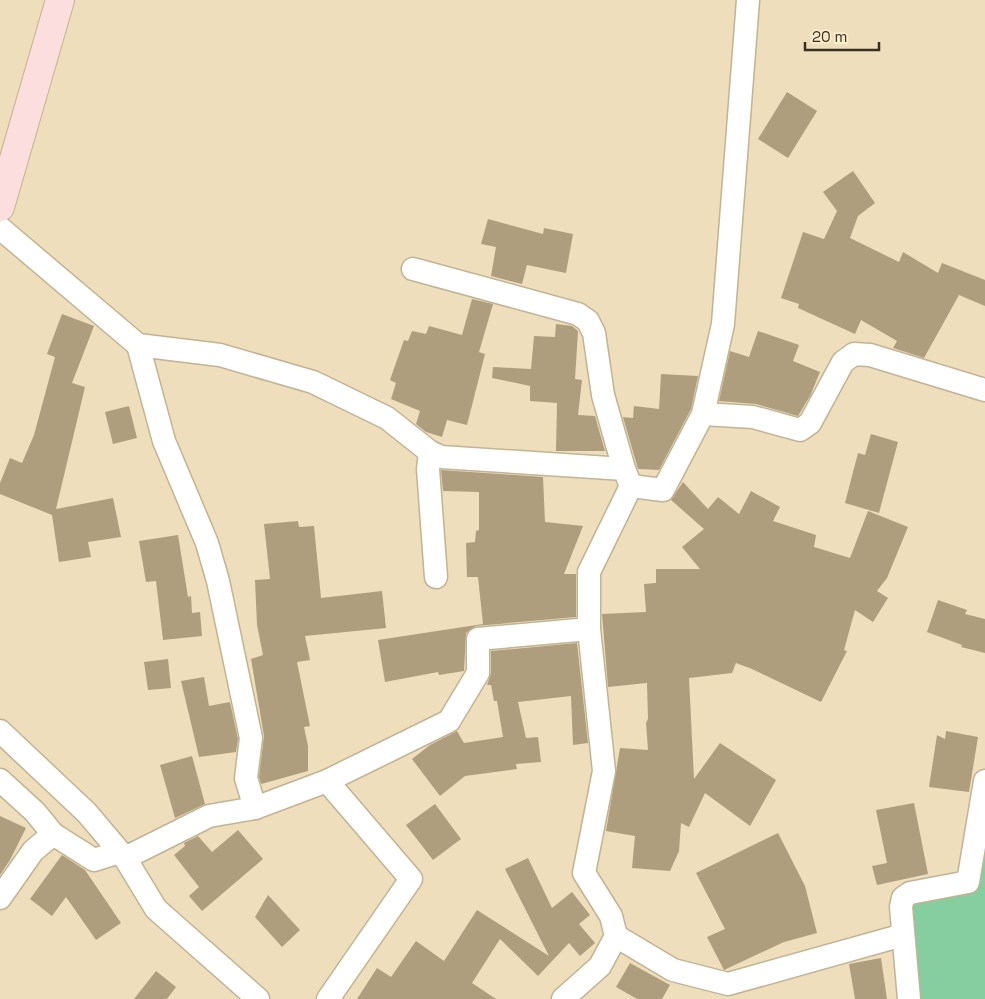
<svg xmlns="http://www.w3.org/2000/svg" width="985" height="999" font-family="'Space Grotesk',sans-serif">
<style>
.green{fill:#86cd9f}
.building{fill:#ae9e7e}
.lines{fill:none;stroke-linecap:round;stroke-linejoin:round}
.street-casing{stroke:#c2b392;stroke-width:25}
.secondary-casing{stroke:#c2b392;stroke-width:30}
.street{stroke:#fff;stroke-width:22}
.secondary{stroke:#fbdedd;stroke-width:28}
</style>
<rect width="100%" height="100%" fill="#eedebc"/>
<polygon class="green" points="985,834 985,999 921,999 911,909 920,894 977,885"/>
<g class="building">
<polygon points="787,92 817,111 788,158 758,139"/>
<polygon points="853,171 875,203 858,216 850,238 899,262 903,252 938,273 942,263 985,280 985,306 959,295 924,358 893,348 897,341 861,320 855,334 798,308 799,304 781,298 803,232 824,239 837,211 823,192"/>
<polygon points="488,219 543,234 544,228 573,234 566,273 527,265 522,284 491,276 496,247 481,244"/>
<polygon points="472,299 493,304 479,352 485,354 467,425 447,420 442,437 426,432 416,424 420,411 391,399 396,383 390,380 404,340 408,341 412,331 426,334 429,326 462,335"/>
<polygon points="62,314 94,326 72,383 85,387 56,509 113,498 121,537 88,542 91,557 59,562 52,515 0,494 0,483 10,458 22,463 34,435 55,357 47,354"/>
<polygon points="556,324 572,326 578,331 575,379 582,380 578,415 595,416 605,451 556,451 557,403 530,401 530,386 492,378 493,367 531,369 534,336 555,337"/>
<polygon points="758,331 799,345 793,361 820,372 810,396 798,416 756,404 719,401 730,351 749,357"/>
<polygon points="661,374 698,376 691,409 659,470 638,469 623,417 633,418 634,406 659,409"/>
<polygon points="129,406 137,438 113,444 105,412"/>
<polygon points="871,434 898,442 879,513 845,503 858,453 865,455"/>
<polygon points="441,470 543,477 545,522 583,526 564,574 576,574 576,617 476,626 466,633 464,671 439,675 438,672 385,682 378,640 483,624 478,577 467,577 466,543 475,542 476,531 479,530 479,492 443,491"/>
<polygon points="683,482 708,509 718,497 739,514 751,491 780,507 773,521 816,535 814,547 850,558 868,511 908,527 887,578 877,591 888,598 873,622 855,610 844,650 847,651 821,702 752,669 736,663 732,673 689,678 694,779 720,743 776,780 750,826 705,793 689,827 681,823 679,851 670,871 632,868 635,836 606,831 620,748 648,750 646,723 648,719 647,683 608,687 602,614 646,612 644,584 656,583 656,569 700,569 682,547 704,529 671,500"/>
<polygon points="298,521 299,527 314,526 321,598 382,591 386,628 305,636 310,660 297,662 310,726 304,727 308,746 308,771 261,784 259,777 264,736 251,659 263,655 257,625 255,580 270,579 264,524"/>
<polygon points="178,535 188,597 191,596 192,613 200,612 202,636 163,640 156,581 146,582 139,541"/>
<polygon points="938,600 967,610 965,614 985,619 985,653 961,647 962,645 927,632"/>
<polygon points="577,643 588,743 573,745 571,696 518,702 526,738 538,737 541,762 516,764 517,769 465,776 440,796 412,759 430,745 457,731 464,743 503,737 497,701 494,701 491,685 487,685 491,673 491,651"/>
<polygon points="168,659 171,688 148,690 144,662"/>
<polygon points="204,677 209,706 230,702 238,739 236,752 199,757 181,681"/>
<polygon points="946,731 978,737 969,792 929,787 937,735 945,739"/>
<polygon points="192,756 205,804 175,818 160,765"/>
<polygon points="914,803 928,874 877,885 872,866 887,863 876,810"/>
<polygon points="435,804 461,839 433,860 406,825"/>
<polygon points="0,816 26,828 10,860 0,875"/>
<polygon points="238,830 263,859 202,911 189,896 199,887 174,855 185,846 184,843 198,836 212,852"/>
<polygon points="778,833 805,886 817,933 784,942 724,970 707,937 725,929 696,873"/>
<polygon points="62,855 85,870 121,923 96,940 66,897 52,916 30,899"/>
<polygon points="528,858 552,908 572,892 590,915 579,924 595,943 580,956 569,943 538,976 500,939 472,983 496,999 357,999 377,968 391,977 416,941 444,961 477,910 549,956 505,869"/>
<polygon points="268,895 300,930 282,947 255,917"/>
<polygon points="881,958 887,999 855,999 849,964"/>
<polygon points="630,963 670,985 662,999 637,999 616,987"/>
<polygon points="156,971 176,987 167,999 134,999"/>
</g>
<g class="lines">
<defs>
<g id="street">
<polyline points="0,228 138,345 220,355 313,382 387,418 430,452 441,457 624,469 631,486"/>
<polyline points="413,269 578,314 588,321 594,333 603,395 624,469"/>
<polyline points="138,345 164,441 207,543 218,581 251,738 246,778 255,808"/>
<polyline points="703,414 753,417 800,430 810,423 843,362 854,354 870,355 985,390"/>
<polyline points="430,452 428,469 436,577"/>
<polyline points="0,731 87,813 125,858 156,909 258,999"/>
<polyline points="0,780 35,812 53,834 94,860 119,852"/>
<polyline points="327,781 411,879 328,999"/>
<polyline points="125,858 209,816 255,808 327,781 449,721 478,673 478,639 589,629"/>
<polyline points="0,898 33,851 53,834"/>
<polyline points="616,936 673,970 728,984 903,935"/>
<polyline points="563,999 600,966 616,936 611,916 584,873 604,771 589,629 589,572 631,486 663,490 703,414 723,324 748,0"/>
<polyline points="909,999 901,907 903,898 910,893 968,882 985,781"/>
</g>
<polyline id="secondary" points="0,207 60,0"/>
</defs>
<use href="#street" class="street-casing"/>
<use href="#secondary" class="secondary-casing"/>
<use href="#street" class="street"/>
<use href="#secondary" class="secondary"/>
</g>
<path d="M805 42v8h74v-8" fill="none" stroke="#363023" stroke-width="2.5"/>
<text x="812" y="42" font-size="15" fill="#363023" stroke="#fbebc9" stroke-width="4" paint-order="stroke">20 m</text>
</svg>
